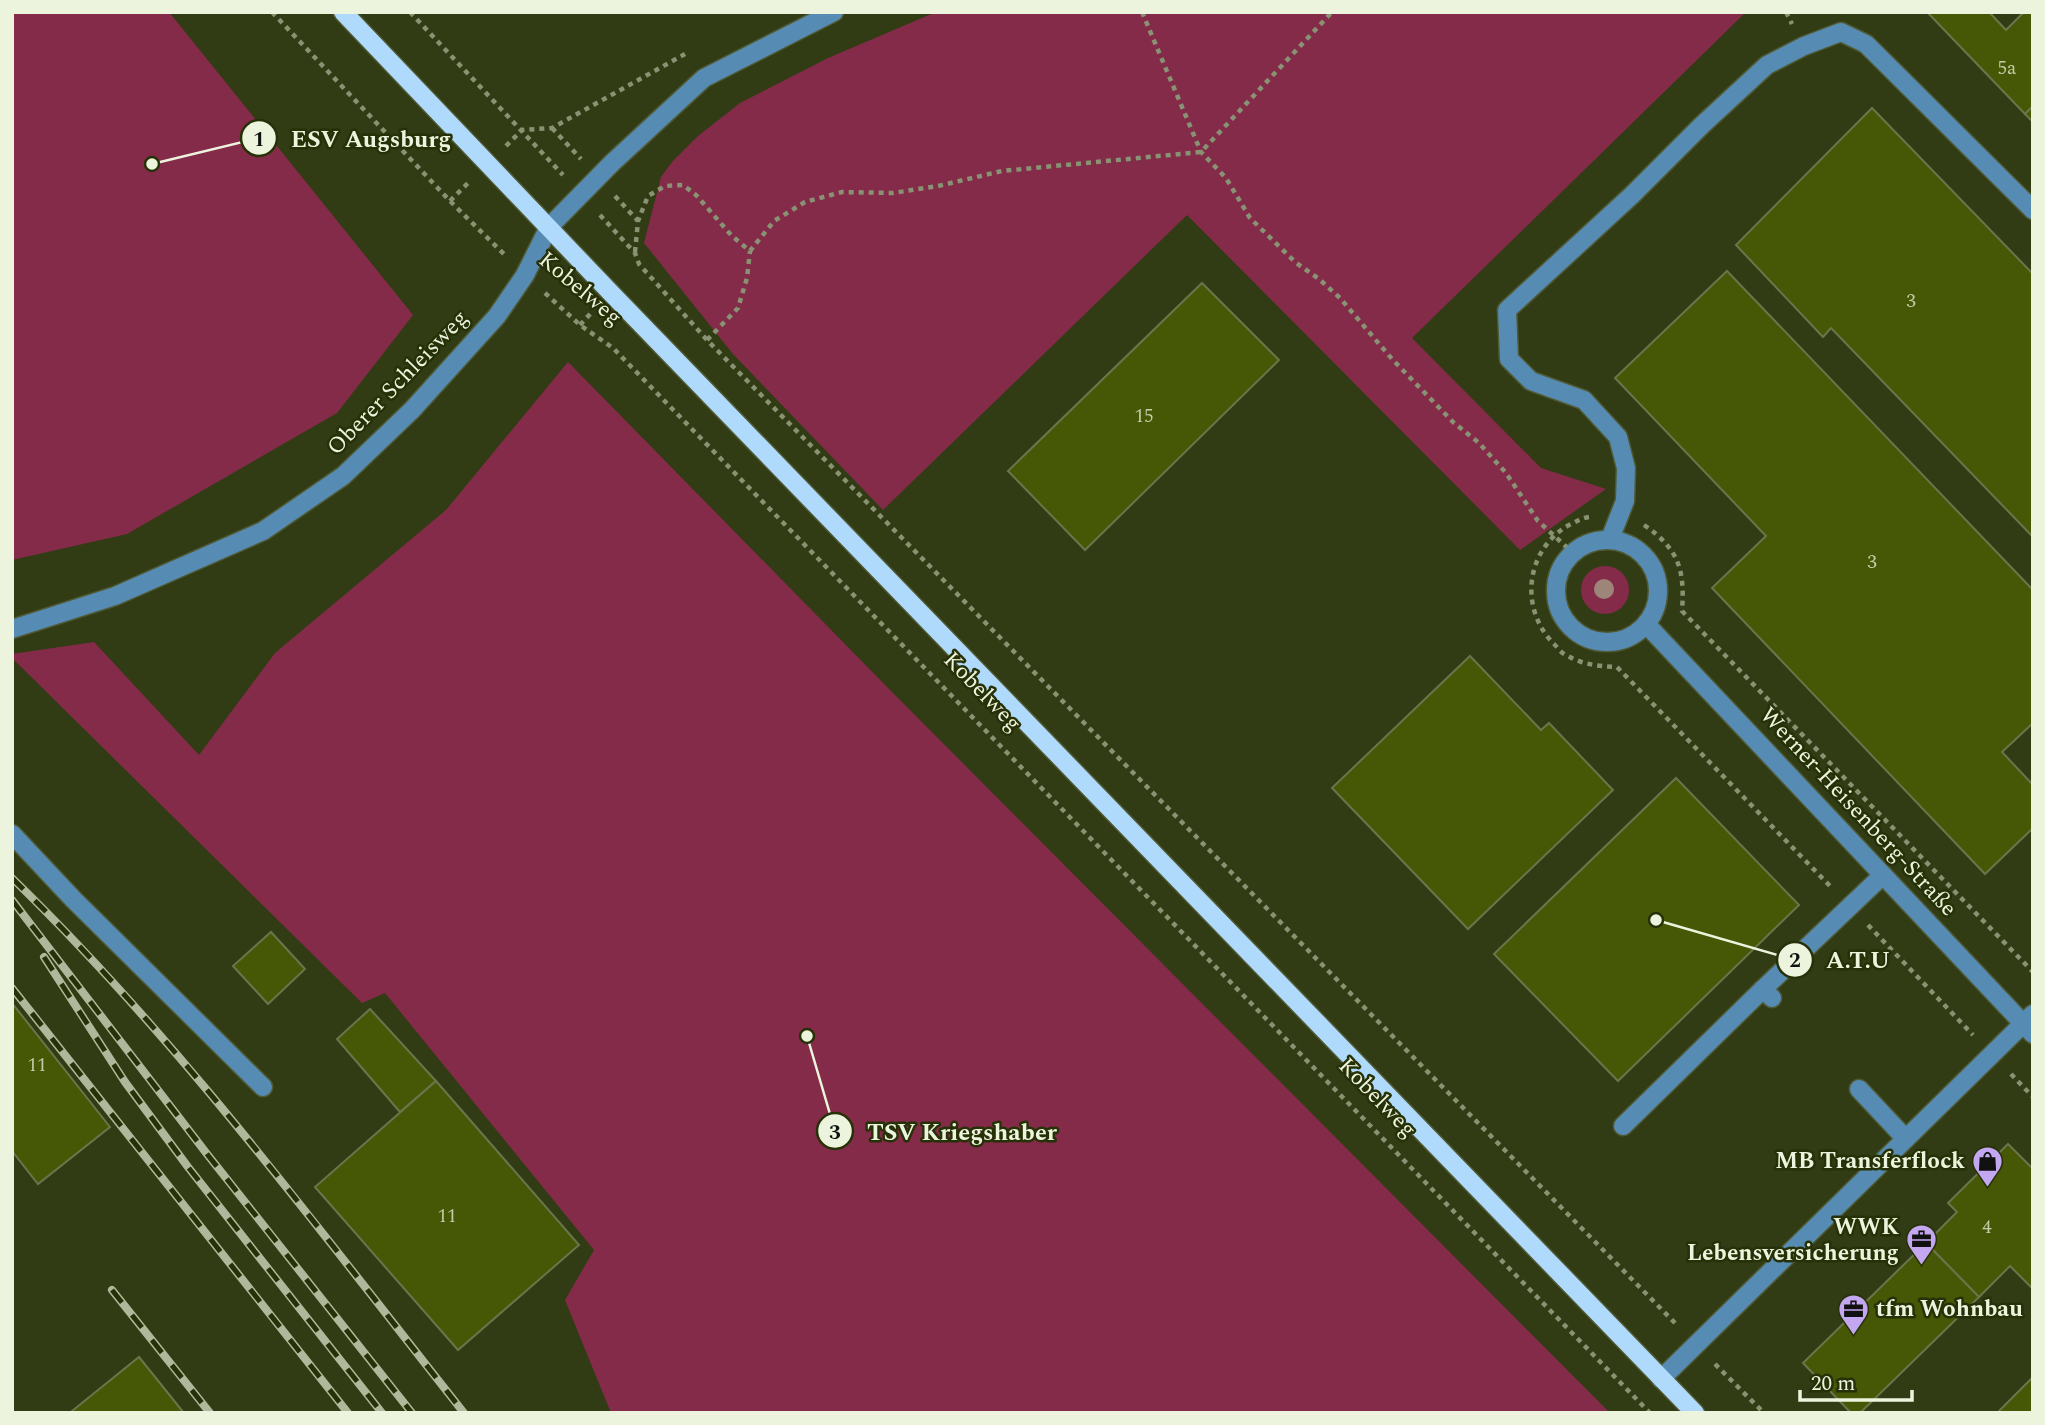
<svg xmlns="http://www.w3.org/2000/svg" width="2045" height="1425" font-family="Spectral,serif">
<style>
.green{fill:#842b4a}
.building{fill:#465805;stroke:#69764c;stroke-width:2}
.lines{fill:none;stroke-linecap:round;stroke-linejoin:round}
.minor-casing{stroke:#4f5934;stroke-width:21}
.major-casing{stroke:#4f5934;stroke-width:21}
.path{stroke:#899272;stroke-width:4.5;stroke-dasharray:5 5;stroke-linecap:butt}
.minor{stroke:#568cb4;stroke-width:18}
.major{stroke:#b0dafb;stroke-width:18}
.rail-casing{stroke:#b0b89b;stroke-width:8}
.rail{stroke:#273108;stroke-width:5;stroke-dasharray:16;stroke-linecap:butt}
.tree{fill:#9d857a}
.labels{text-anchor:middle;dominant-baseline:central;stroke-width:5;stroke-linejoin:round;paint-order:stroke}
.number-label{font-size:19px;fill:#c3cda7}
.street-label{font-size:23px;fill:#edf4dd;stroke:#273108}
.poi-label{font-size:23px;font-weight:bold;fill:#edf4dd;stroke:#273108;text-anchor:end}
.leader{fill:none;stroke:#edf4dd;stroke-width:2.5}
.callout-dot{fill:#edf4dd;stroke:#273108;stroke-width:2.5}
.mark-label{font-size:21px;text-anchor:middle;font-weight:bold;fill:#111}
.callout-label{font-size:24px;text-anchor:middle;font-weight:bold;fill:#edf4dd;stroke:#273108;stroke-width:5;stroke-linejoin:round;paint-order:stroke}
</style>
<rect width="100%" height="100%" fill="#313c14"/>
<g class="green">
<polygon points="12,12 169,12 413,315 337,413 127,534 12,560"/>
<polygon points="936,12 1746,12 1412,338 1541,468 1606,489 1520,550 1187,215 883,510 733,354 644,243 661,177 672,162 698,136 740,103 828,58"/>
<polygon points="568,362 890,690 1610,1413 611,1413 565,1300 594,1250 385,993 362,1003 12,658 12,654 94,642 199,755 275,653 446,510"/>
<circle cx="1605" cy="590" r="24"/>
</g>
<g class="building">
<polygon points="1927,12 1989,12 2006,30 2024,12 2033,12 2033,106 2025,114"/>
<polygon points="2033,106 2033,122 2025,114"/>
<polygon points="1872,108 2033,274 2033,537 1831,328 1823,337 1736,245"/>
<polygon points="1727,271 2033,590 2033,723 2002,752 2033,785 2033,828 1985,874 1712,588 1766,536 1615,378"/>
<polygon points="1202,283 1279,360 1085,550 1008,471"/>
<polygon points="1470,656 1541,730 1549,723 1613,790 1468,929 1332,788"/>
<polygon points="1676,778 1799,905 1618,1081 1494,954"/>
<polygon points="271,932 305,969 268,1004 233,966"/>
<polygon points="12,1003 110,1127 38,1184 12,1151"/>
<polygon points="370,1009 436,1081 400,1112 337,1039"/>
<polygon points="436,1081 579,1245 458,1350 315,1187"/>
<polygon points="2008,1144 2033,1169 2033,1289 2010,1266 1979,1297 1926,1243 1957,1212 1948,1203"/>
<polygon points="1926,1243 1979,1297 1860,1413 1851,1413 1803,1363"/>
<polygon points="139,1357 184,1413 74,1413 72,1411"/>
<polygon points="2033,1377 2033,1413 1997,1413"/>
</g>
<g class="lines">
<defs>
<g id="minor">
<polyline points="1610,539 1625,501 1626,468 1618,437 1584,400 1531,381 1509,359 1507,310 1632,195 1701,126 1767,65 1804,46 1841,32 1866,44 2033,210"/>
<circle cx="1607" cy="591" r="51"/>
<polyline points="1647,625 2033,1034"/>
<polyline points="12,629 115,596 263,531 343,476 412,410 497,316 525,275 549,227 612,163 704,78 834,12"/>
<polyline points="12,834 73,899 263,1087"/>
<polyline points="1763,989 1883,875"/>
<polyline points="1859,1089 1905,1138"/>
<polyline points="1623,1126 1763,989 1772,998"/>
<polyline points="1661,1379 2033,1014"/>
</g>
<polyline id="major" points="343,12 611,293 1695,1413"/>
</defs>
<use href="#minor" class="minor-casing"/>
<use href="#major" class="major-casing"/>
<g class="path">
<polyline points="272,12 450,201 506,256"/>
<polyline points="410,12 563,175"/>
<polyline points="1142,12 1201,152 1226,178 1250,218 1295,262 1319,279 1340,298 1392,359 1453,422 1479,443 1506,473 1538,521 1573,553"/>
<polyline points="1786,12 1792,24"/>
<polyline points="552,128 581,159"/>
<polyline points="506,146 522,130 552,128 685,54"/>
<polyline points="615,196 638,221"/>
<polyline points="450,201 469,182"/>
<polyline points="600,215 635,253 639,264 707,340 1677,1325"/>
<polyline points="635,252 638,221 648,196 665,186 683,185 696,195 732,236 750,251 774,221 805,202 842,192 893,193 938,186 1002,171 1201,152 1332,12"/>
<polyline points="545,293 580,325 613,348 1650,1413"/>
<polyline points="580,325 591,313"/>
<polyline points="707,340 738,308 747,278 750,251"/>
<path d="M1589 517C1581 518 1576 522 1569 525 1525 550 1519 609 1554 644 1558 648 1561 653 1566 655 1583 665 1598 666 1617 667L1830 886"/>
<path d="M1644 525C1679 549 1685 570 1682 611L2033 972"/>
<polyline points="1868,925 1973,1035"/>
<polyline points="2011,1074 2033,1097"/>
<polyline points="1715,1364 1764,1413"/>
</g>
<use href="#minor" class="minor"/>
<use href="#major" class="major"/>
<defs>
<g id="rail">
<path d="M12 878C180 1041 319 1230 464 1413"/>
<polyline points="12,900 207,1154 412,1413"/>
<polyline points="44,957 125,1082 188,1167 382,1413"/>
<polyline points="12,988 348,1413"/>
<polyline points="112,1290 210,1413"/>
</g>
</defs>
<use href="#rail" class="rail-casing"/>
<use href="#rail" class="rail"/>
</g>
<circle class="tree" cx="1604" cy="589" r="10"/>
<defs>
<symbol id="shop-pin" viewBox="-11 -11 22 30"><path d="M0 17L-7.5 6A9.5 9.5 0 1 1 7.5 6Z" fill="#c4a7f1" stroke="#273108"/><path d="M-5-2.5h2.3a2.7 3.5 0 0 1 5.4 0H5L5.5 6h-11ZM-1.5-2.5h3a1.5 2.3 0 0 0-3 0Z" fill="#111"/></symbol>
<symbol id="office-pin" viewBox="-11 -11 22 30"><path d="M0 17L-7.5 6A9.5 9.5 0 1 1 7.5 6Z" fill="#c4a7f1" stroke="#273108"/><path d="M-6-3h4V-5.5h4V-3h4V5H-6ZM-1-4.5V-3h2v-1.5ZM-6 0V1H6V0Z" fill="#111"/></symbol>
</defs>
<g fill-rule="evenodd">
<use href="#shop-pin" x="1970" y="1144" width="35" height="47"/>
<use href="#office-pin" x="1904" y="1222" width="35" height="47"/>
<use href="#office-pin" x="1836" y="1292" width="35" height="47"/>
</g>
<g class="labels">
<g class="number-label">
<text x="2007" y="68">5a</text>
<text x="1911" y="301">3</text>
<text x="1144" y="416">15</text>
<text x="1872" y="562">3</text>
<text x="37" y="1065">11</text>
<text x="447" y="1216">11</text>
<text x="1987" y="1227">4</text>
</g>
<g class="street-label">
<text transform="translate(580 289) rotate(40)">Kobelweg</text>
<text transform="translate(398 383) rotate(-46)">Oberer Schleisweg</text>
<text transform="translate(982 692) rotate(46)">Kobelweg</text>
<text transform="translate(1858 812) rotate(47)">Werner-Heisenberg-Straße</text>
<text transform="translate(1377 1098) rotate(46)">Kobelweg</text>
</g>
<g class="poi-label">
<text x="1965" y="1161">MB Transferflock</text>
<text x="1899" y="1227">WWK<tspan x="1899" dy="26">Lebensversicherung</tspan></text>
<text x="1876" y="1309" text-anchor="start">tfm Wohnbau</text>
</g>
</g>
<path class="leader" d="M152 164L259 138M1656 920L1795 960M807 1036L835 1131"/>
<g class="callout-dot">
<circle cx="152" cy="164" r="7"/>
<circle cx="1656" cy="920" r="7"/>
<circle cx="807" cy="1036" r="7"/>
<circle cx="259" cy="138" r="18"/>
<circle cx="1795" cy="960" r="18"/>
<circle cx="835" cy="1131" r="18"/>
</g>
<g class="mark-label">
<text x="259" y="146">1</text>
<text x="1795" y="967">2</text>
<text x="835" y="1139">3</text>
</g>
<g class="callout-label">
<text x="371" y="147">ESV Augsburg</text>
<text x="1858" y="968">A.T.U</text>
<text x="962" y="1140">TSV Kriegshaber</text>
</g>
<rect width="2045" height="1425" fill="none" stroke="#edf4dd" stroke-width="28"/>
<path d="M1800 1390v10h112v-10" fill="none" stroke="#edf4dd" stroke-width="3.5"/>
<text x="1811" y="1390" font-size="21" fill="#edf4dd" stroke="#273108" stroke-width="5" paint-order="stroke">20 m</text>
</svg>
